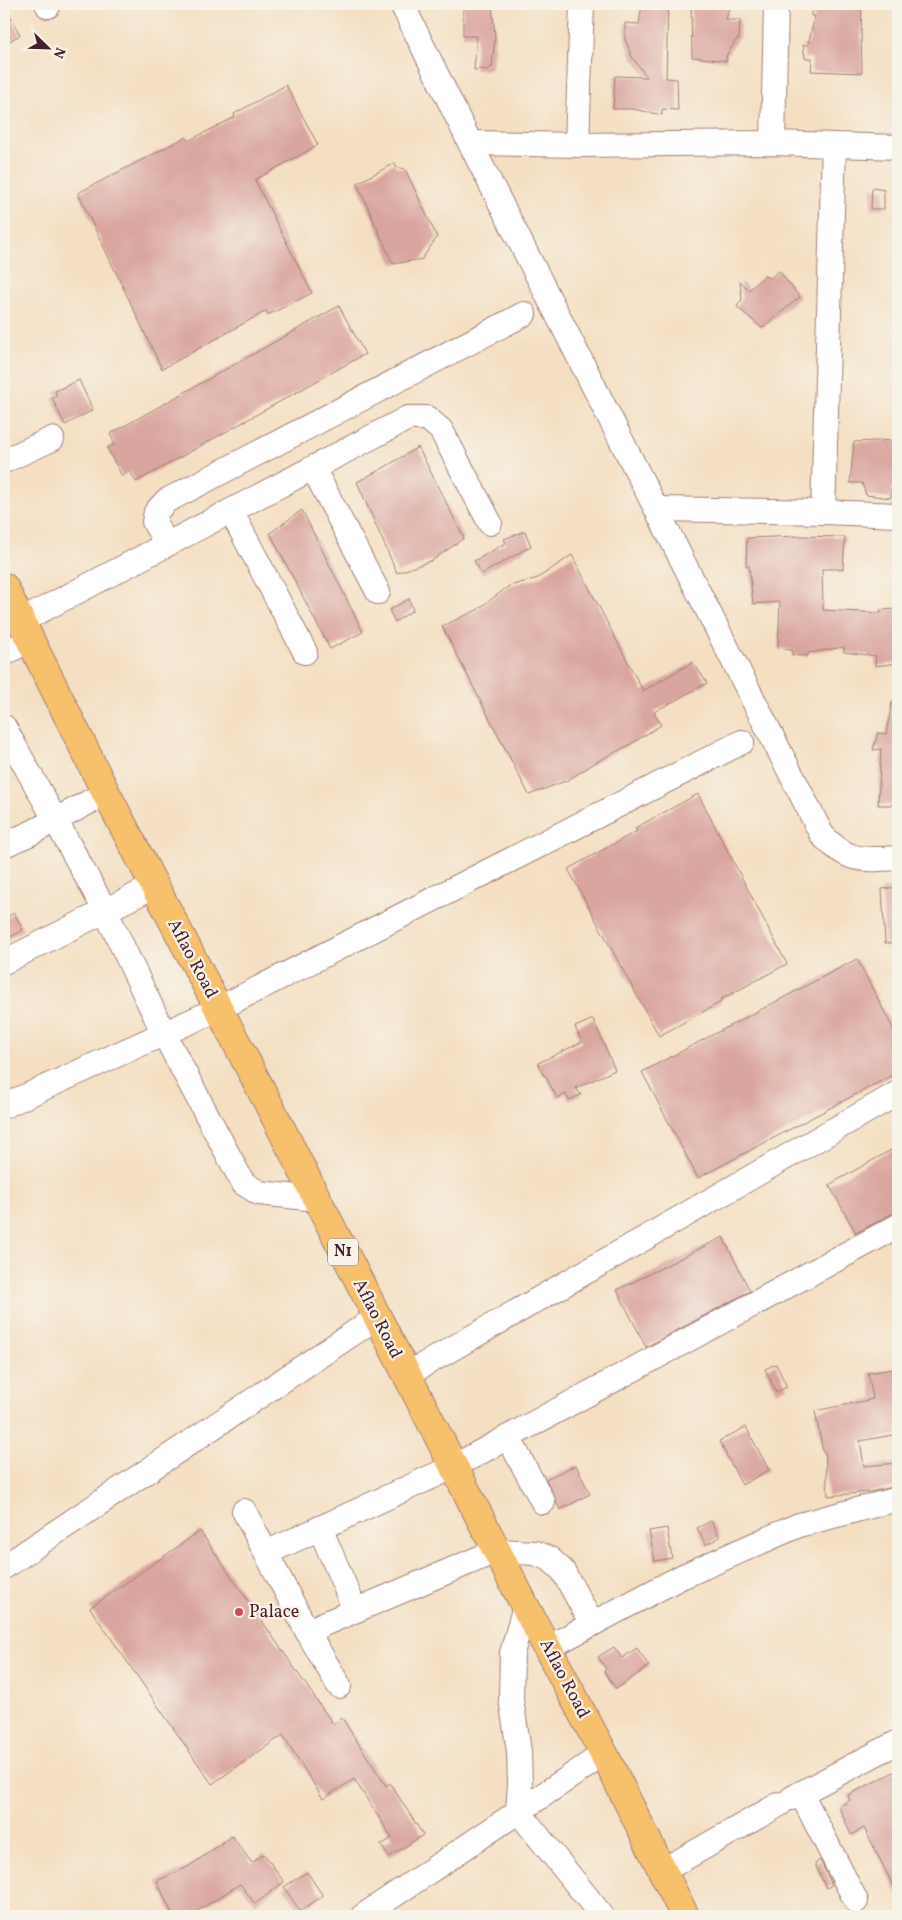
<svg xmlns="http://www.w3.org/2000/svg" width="902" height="1920" font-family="Vollkorn,serif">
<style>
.building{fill:#d9a59f}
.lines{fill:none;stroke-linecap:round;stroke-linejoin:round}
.minor-casing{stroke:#9f7f76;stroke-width:26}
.highway-casing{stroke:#9f7f76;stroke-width:30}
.minor{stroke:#fff;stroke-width:24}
.highway{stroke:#f7c06c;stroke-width:28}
.poi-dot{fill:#d1495b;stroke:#f7f3e8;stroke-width:2}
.labels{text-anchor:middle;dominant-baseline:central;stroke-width:4.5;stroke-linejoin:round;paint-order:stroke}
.shield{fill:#f7f3e8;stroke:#7e5f64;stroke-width:1}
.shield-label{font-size:16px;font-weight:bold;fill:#4a1f2b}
.street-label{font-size:18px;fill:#4a1f2b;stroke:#f7f3e8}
.poi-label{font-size:18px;fill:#4a1f2b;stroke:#f7f3e8;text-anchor:start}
</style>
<rect width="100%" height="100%" fill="#f7f3e8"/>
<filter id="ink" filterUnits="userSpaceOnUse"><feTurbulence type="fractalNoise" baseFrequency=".02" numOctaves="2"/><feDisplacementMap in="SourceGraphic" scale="10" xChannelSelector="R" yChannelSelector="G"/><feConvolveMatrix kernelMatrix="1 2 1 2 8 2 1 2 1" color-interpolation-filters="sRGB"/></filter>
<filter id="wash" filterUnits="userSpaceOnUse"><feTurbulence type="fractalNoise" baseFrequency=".0096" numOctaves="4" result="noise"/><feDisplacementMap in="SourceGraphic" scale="20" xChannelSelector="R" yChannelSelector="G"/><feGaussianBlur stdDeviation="1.12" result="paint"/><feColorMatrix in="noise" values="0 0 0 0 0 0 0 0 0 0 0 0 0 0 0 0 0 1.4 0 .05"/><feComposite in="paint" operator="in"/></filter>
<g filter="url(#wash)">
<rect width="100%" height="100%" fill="#f4dfc2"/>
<g id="blocks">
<g class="building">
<polygon points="4,4 20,35 4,44"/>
<polygon points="463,4 492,4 495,36 492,67 486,70 481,69 474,70 477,36 463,36"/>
<polygon points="642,4 668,4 666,78 677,79 678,110 662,109 662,115 633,109 613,109 615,76 647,77 632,57 625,39 625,23 639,24"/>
<polygon points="691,4 730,4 726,20 740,20 739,39 737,39 726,56 727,61 692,57"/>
<polygon points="812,4 862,4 861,34 862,73 811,71 812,58 805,58 803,45 808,45 815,16 811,16"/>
<polygon points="286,85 318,145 255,180 312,293 268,315 266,311 162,369 78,193 186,137 188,141 235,117 234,114"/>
<polygon points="395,163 396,167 405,169 437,237 422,259 393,264 357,183"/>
<polygon points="872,188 884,190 884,209 871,209"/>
<polygon points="779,271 800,297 762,328 737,307 742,299 740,281 749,290 764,276 770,278"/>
<polygon points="339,306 365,354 136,482 130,471 122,476 107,448 115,444 110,434"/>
<polygon points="79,380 93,410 65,425 52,398 57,396 55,391"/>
<polygon points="898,440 898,487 891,488 891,498 866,495 862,483 850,483 854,442"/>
<polygon points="418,447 464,538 433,560 397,573 357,482 387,466"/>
<polygon points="302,510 363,632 330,649 270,533"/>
<polygon points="525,531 531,546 482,574 474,561 506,543 504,539"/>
<polygon points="799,536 845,537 843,569 822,569 823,610 881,613 881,610 898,609 898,663 875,666 876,656 844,652 844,647 808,653 808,656 792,655 792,650 778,648 780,604 779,602 753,604 749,566 746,566 747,538"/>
<polygon points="572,555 643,691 693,662 707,683 654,712 661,725 629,745 598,761 568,780 529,795 442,626 477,610 509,586 538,578"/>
<polygon points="409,599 413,610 395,622 389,610"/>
<polygon points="892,702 898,703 898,805 878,805 881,749 873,750 878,733 886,734"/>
<polygon points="698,794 787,964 720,1000 721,1002 659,1036 568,869 637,831 635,828"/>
<polygon points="898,887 898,943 885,943 882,889"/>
<polygon points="14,913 23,930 4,941 4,919"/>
<polygon points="857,959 898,1038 898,1072 698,1178 642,1072"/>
<polygon points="593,1019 615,1070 576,1088 581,1095 569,1100 566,1094 557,1098 545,1075 543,1075 538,1063 582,1042 575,1027"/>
<polygon points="898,1146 898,1212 891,1214 856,1233 829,1185"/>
<polygon points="723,1237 750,1291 646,1347 617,1290"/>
<polygon points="776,1364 787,1387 776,1392 765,1369"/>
<polygon points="898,1368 898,1434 860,1441 864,1466 898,1463 898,1486 869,1492 828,1496 825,1452 823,1452 815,1411 873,1399 868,1373"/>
<polygon points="746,1427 769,1470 742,1485 719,1441"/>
<polygon points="576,1465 590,1494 560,1510 546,1479"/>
<polygon points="711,1521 720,1537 706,1545 697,1528"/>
<polygon points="667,1528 672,1558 655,1561 649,1531"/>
<polygon points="200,1531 333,1724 342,1718 386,1786 390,1783 423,1835 389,1857 381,1845 392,1838 354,1779 323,1799 283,1735 212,1784 90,1608"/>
<polygon points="614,1647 622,1658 637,1648 649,1666 616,1689 604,1671 606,1669 598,1657"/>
<polygon points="898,1770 898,1895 864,1828 851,1835 839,1807 850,1800 848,1795"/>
<polygon points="232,1836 252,1863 264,1854 284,1882 255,1904 240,1884 196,1912 187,1916 173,1916 157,1881 188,1867"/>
<polygon points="820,1860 832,1885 826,1888 815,1864"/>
<polygon points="307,1872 323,1896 300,1911 284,1887"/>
</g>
</g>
</g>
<g filter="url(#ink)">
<use href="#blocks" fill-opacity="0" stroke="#9f7f76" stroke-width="1"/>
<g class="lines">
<defs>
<g id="minor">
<polyline points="47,4 48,6"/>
<path d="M402 4 470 143 822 835C849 863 862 860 898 858"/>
<polyline points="470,143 577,145 773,143 898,147"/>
<polyline points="773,143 776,4"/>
<polyline points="577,145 582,4"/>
<polyline points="4,461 52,439"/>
<polyline points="313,468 378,592"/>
<polyline points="658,509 823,512 898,515"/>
<polyline points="231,511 305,652"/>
<polyline points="823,512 834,146"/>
<polyline points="167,544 154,522 156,512 166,501 524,314"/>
<polyline points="21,621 408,418 427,418 441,430 490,523"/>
<polyline points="4,654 30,639"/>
<polyline points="4,727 105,910 164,1034 243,1183 259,1193 317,1199"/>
<polyline points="4,845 31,833 106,793"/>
<polyline points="4,962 154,886"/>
<polyline points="4,1106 218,1009 742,742"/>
<polyline points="406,1375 898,1093"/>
<polyline points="508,1437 543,1502"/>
<polyline points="244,1511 307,1631 339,1686"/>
<polyline points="320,1528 355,1610"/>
<polyline points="266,1553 453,1467 898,1226"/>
<polyline points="4,1567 376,1318"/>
<polyline points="525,1606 512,1653 511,1699 519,1751 520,1784 518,1811 602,1916"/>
<polyline points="307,1631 496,1551 535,1553 550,1559 563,1571 592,1624"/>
<polyline points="547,1648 681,1577 799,1525 898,1499"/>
<polyline points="801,1793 856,1901"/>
<polyline points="792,1798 898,1742"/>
<polyline points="662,1871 780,1804"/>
<polyline points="363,1916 604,1754"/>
</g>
<polyline id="highway" points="4,587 106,793 267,1101 525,1606 604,1754 685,1916"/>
</defs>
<use href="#minor" class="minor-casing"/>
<use href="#highway" class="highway-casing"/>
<use href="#minor" class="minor"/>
<use href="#highway" class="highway"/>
</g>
</g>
<circle class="poi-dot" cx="239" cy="1612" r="5"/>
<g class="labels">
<rect class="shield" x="328" y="1238.5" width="30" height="27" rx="4"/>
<g class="shield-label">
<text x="343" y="1252">N1</text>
</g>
<g class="street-label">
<text transform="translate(192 959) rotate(62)">Aflao Road</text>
<text transform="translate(377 1319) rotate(63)">Aflao Road</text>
<text transform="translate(564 1679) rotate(62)">Aflao Road</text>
</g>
<g class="poi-label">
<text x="249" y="1612">Palace</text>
</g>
</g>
<rect width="902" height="1920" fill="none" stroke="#f7f3e8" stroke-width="20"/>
<g transform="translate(48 48) rotate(113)" stroke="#f7f3e8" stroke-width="4" paint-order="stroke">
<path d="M0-4L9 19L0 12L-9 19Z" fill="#4a1f2b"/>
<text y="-8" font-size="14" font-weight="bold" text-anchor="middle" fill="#4a1f2b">N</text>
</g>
</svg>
